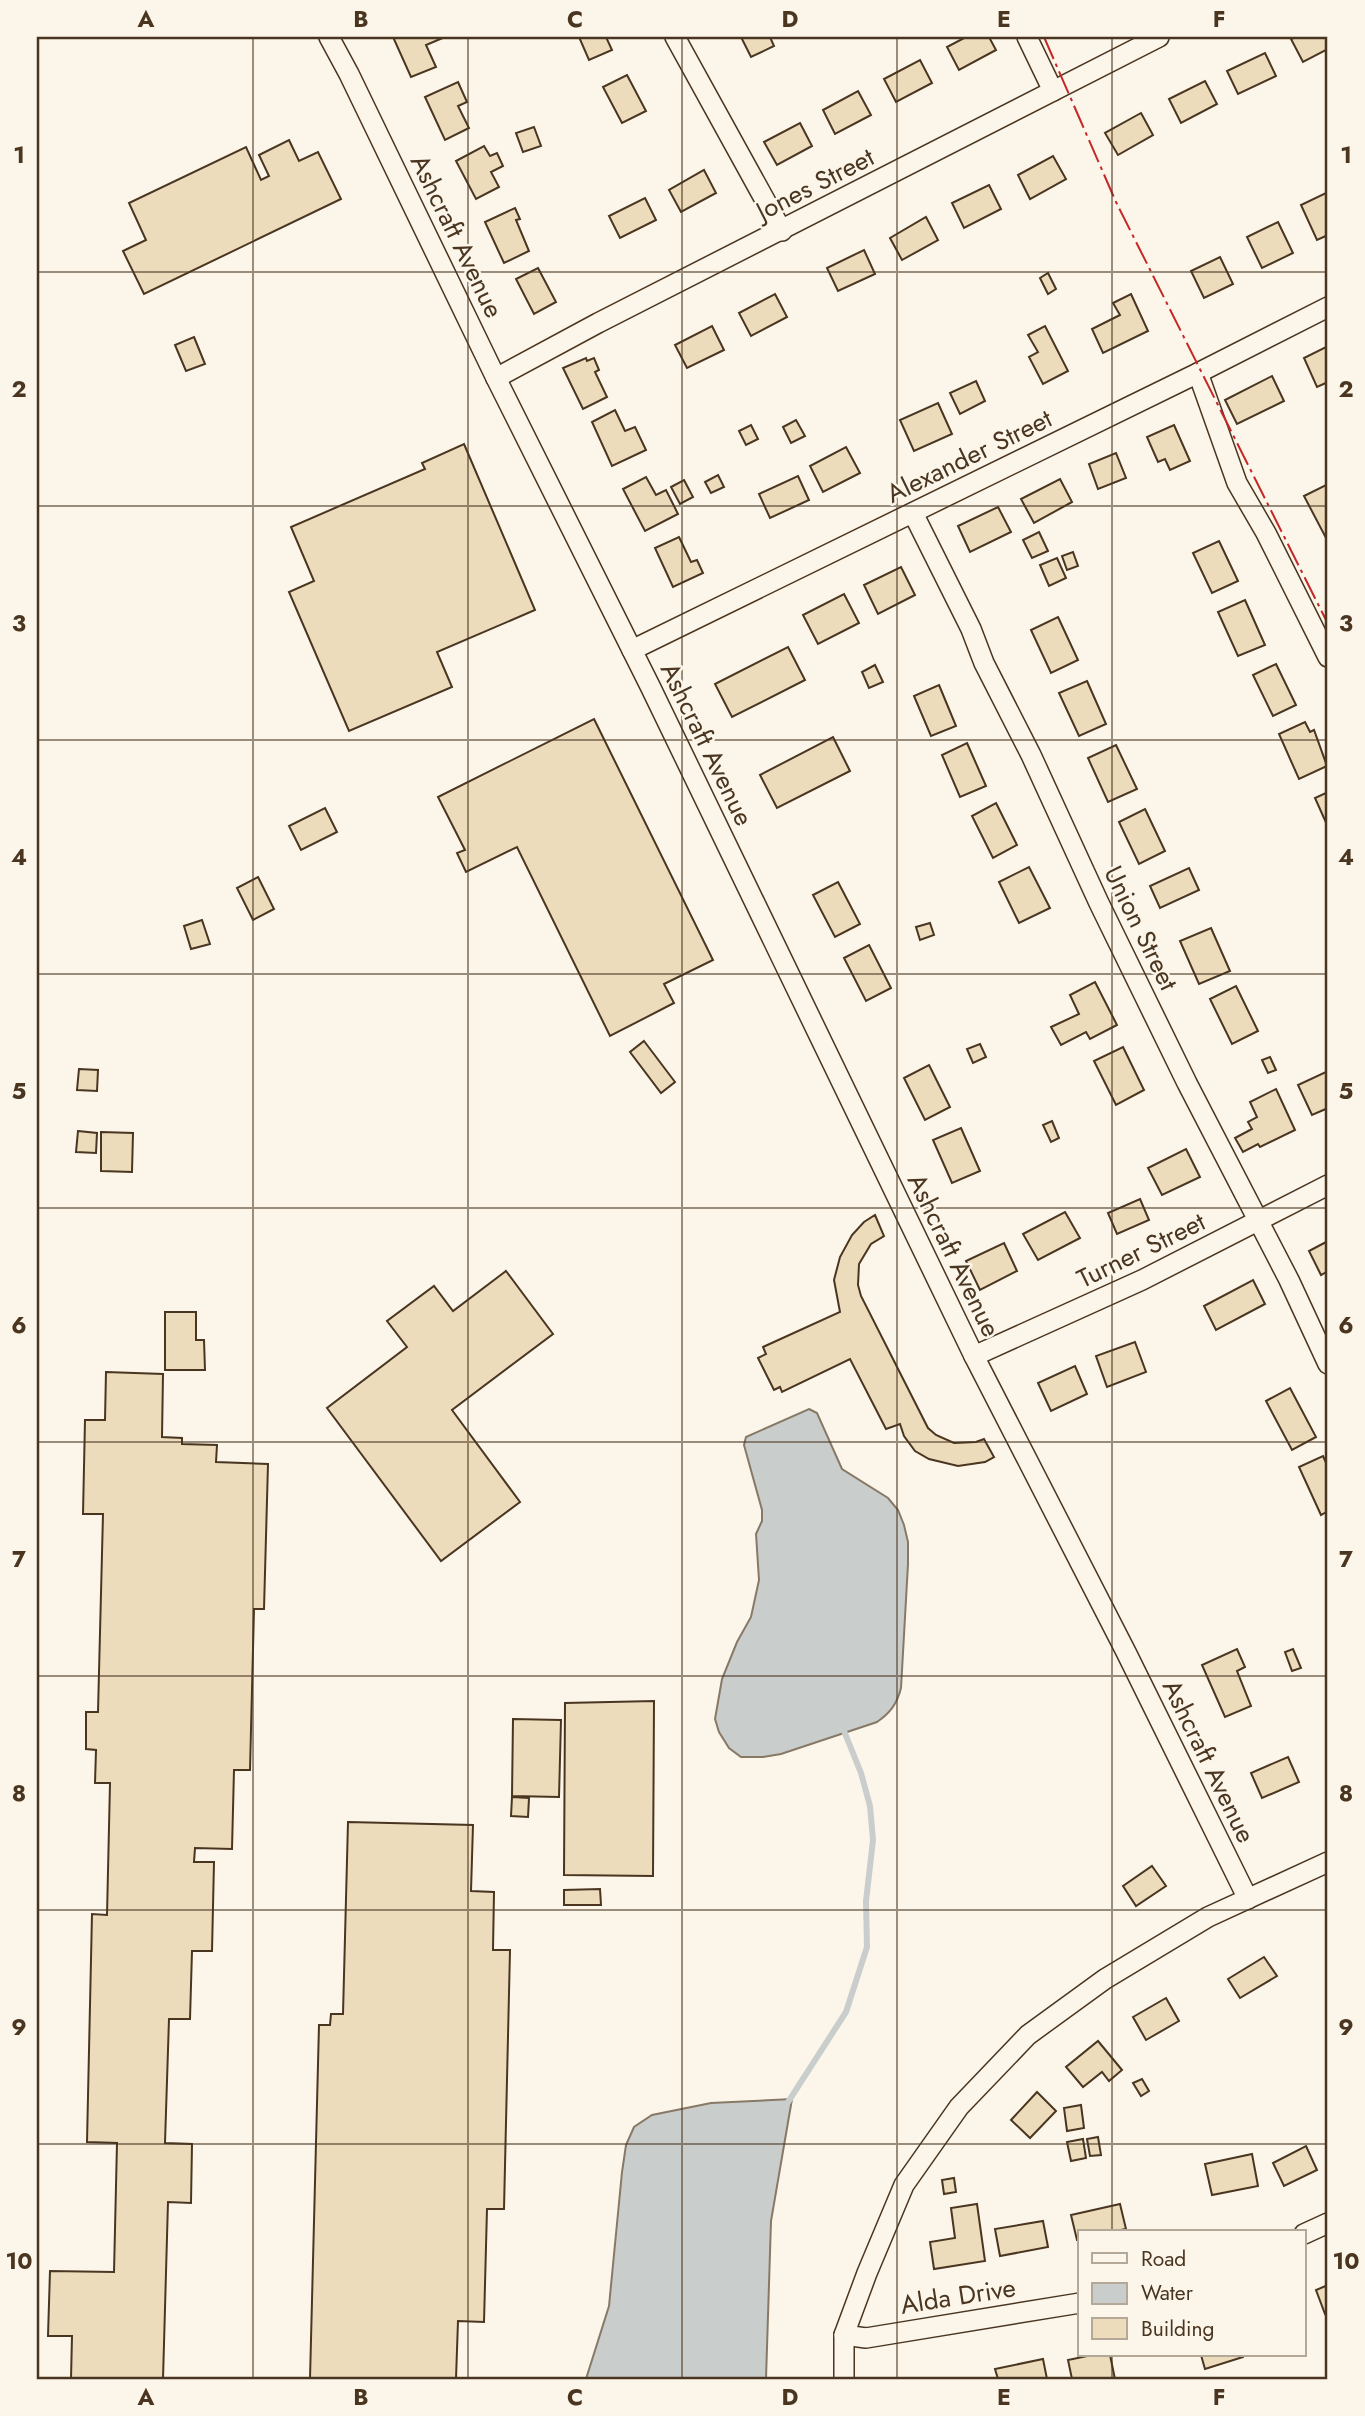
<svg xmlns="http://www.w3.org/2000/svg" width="1365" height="2416" font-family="Jost,sans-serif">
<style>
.water{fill:#c9cecd;stroke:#887966;stroke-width:2}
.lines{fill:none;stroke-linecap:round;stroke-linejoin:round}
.stream{stroke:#c9cecd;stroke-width:6}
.building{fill:#ecdcbc;stroke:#4a3520;stroke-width:2}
.street-casing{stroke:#4a3520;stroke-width:22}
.street{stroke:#fbf6e9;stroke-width:19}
.power{stroke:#c62828;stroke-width:2;stroke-dasharray:24 5 3.5 5;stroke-linecap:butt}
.grid{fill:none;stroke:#4a3520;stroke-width:2;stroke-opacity:0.55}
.labels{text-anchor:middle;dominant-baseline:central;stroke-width:5;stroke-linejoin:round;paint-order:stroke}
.street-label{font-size:26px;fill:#4a3520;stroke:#fbf6e9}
.neatline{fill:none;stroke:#4a3520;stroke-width:2.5}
.grid-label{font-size:23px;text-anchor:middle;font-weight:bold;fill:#4a3520}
</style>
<rect width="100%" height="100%" fill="#fbf6e9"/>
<g class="water">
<path d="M809 1409 817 1413 842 1469 888 1498 898 1510 904 1525 908 1542V1564L901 1688C897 1704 890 1713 877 1722L781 1754 763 1757H741L729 1748 719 1732 715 1719 722 1679 737 1642 751 1617 759 1580 756 1534 762 1521V1510L744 1445 746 1437Z"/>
<polygon points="792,2099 771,2221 766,2379 586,2379 609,2306 622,2172 626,2145 634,2127 652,2115 711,2103"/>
</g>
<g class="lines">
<polyline class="stream" points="788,2102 846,2012 867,1947 866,1901 873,1840 870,1806 861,1773 842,1726"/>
</g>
<g class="building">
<polygon points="393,37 445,37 426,45 436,67 411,77"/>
<polygon points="579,37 606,37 612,50 589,60"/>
<polygon points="741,37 770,37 774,46 751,57"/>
<polygon points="966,37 989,37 996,50 959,70 947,47"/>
<polygon points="1296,37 1328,37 1328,49 1303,62 1291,39"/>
<polygon points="1265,53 1276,76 1238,94 1227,71"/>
<polygon points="920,60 932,83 896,102 884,79"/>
<polygon points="627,75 646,111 622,123 603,87"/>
<polygon points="1205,81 1217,104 1181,123 1169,99"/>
<polygon points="458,82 467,102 458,106 469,128 445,140 425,97"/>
<polygon points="858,91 871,115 835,134 823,110"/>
<polygon points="1141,113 1153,135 1118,155 1105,133"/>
<polygon points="800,123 812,146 777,165 764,142"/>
<polygon points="534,127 541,146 523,152 516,133"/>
<polygon points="289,140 299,161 318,152 341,199 144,294 123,251 146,240 129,203 246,147 261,180 269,176 259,155"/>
<polygon points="484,146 490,156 497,153 503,166 491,172 499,187 476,199 456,161"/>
<polygon points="1053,156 1066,179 1030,199 1018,175"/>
<polygon points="704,170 716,193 681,212 669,190"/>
<polygon points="989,185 1001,209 964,228 952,203"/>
<polygon points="1328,192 1328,235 1317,240 1301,205"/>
<polygon points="645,198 656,220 620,238 609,216"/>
<polygon points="515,208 520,219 516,220 529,251 504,263 485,222"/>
<polygon points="926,217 938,240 902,260 890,238"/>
<polygon points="1278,222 1293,253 1262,268 1247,237"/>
<polygon points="864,250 875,274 838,291 827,268"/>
<polygon points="1220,257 1233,284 1204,298 1191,271"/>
<polygon points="538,268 556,302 534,314 516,279"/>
<polygon points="1048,273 1056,289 1048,294 1040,278"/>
<polygon points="775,294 787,317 751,336 739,313"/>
<polygon points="1131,294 1148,331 1103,353 1092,329 1120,315 1113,303"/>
<polygon points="712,326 724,350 687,368 675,345"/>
<polygon points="1045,326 1068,371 1043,384 1029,357 1038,352 1028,335"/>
<polygon points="194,337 205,364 186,371 175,345"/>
<polygon points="1328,346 1328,382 1317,387 1304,358"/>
<polygon points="586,358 587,361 594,358 599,370 595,372 607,397 583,409 563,368"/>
<polygon points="1272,376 1284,401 1237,424 1225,400"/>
<polygon points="976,381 985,401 960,414 950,393"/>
<polygon points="938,403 952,434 914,451 900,420"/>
<polygon points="615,410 625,431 635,427 646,450 612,466 592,422"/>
<polygon points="796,420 805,436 791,443 783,427"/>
<polygon points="751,425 758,439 746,445 739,431"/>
<polygon points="1174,425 1190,461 1170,470 1165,459 1158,462 1147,437"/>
<polygon points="464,444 535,610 437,652 452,687 349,731 289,592 314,581 291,527 425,469 422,463"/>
<polygon points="846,447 860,473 823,492 810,466"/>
<polygon points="1116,453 1126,478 1098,489 1089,464"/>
<polygon points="718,475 724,487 711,493 705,482"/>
<polygon points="798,476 809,500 770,518 759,494"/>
<polygon points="646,477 656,495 666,490 678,514 645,531 623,489"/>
<polygon points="1060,479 1072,502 1034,523 1021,499"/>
<polygon points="684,480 693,497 680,504 671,487"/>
<polygon points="1328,484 1328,537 1326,538 1304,496"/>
<polygon points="998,507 1011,532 970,552 958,526"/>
<polygon points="1039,532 1048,551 1032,558 1023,540"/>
<polygon points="679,537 691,562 697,560 703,573 673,587 655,548"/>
<polygon points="1219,541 1238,581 1212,593 1193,553"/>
<polygon points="1073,552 1078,566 1067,570 1062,556"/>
<polygon points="1057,558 1066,578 1049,586 1040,565"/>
<polygon points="901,567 915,595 878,614 864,585"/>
<polygon points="844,594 859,623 818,644 803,615"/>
<polygon points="1245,600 1265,645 1238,656 1218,612"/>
<polygon points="1058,617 1078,660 1051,673 1031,630"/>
<polygon points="788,647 805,680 732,717 715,684"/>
<polygon points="1276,664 1296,705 1273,716 1253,675"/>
<polygon points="875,665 883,682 869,688 862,672"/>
<polygon points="1087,681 1106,724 1079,736 1059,693"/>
<polygon points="939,685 956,726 931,736 914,696"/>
<polygon points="594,719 713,960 664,984 674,1003 610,1036 517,847 466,872 457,853 465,850 438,797"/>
<polygon points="1305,722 1310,732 1314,730 1327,766 1299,779 1279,734"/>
<polygon points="833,737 850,771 777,808 760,775"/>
<polygon points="967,743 986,786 960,797 942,755"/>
<polygon points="1116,745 1137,789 1108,802 1088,758"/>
<polygon points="1328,792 1328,827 1315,798"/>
<polygon points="996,803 1017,845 993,858 972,816"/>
<polygon points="325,808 337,832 301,850 289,826"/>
<polygon points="1145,809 1165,851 1139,864 1119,822"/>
<polygon points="1029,867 1050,908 1019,923 999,882"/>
<polygon points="1189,868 1199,890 1160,908 1150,886"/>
<polygon points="258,877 274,909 253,920 237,888"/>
<polygon points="838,882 860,924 835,937 813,895"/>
<polygon points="202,920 210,944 191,949 184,926"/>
<polygon points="930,923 934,935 920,940 916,927"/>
<polygon points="1211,928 1230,971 1199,984 1180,941"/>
<polygon points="869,945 891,988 866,1001 844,958"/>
<polygon points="1095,982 1117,1025 1090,1039 1086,1032 1061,1045 1051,1027 1079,1014 1070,995"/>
<polygon points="1236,986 1258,1031 1232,1044 1210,999"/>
<polygon points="644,1041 675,1082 661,1093 630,1052"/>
<polygon points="980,1044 986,1057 973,1063 967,1049"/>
<polygon points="1123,1047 1144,1090 1116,1105 1094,1061"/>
<polygon points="1270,1057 1276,1070 1268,1073 1262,1060"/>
<polygon points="929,1065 950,1107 925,1120 904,1078"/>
<polygon points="79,1069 98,1070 97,1091 77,1090"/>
<polygon points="1328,1071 1328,1108 1312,1115 1298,1085"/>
<polygon points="1276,1089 1295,1130 1260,1147 1258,1144 1243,1152 1235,1138 1252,1129 1248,1122 1257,1117 1250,1102"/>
<polygon points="1052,1121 1059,1138 1051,1142 1043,1125"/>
<polygon points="961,1128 980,1171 952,1183 933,1140"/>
<polygon points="78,1131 97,1133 96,1153 76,1152"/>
<polygon points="101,1132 133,1133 132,1172 101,1171"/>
<polygon points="1186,1149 1200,1177 1162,1195 1148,1168"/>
<polygon points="1140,1199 1149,1220 1117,1234 1108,1213"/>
<polygon points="1065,1212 1080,1238 1038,1260 1023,1234"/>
<polygon points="875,1215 884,1236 871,1244 859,1264 858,1285 861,1296 928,1428 936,1435 954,1443 976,1442 984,1439 994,1457 985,1462 958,1466 929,1459 915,1451 904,1436 900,1424 886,1429 850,1359 782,1392 780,1387 774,1390 758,1358 766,1354 763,1347 840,1312 834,1280 840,1257 852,1235 864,1222"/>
<polygon points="1328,1241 1328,1271 1321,1275 1309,1251"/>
<polygon points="1004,1243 1017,1271 980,1290 966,1261"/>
<polygon points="506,1271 553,1334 452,1410 520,1502 441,1561 327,1408 407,1347 387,1321 434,1286 453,1311"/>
<polygon points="1253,1280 1265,1304 1216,1330 1204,1306"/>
<polygon points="165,1312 196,1312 196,1340 204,1340 205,1370 165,1370"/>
<polygon points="1135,1342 1146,1372 1107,1387 1096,1356"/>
<polygon points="1075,1366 1087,1394 1051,1411 1038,1383"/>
<polygon points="106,1372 163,1374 162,1437 182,1438 182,1444 217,1445 216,1462 268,1464 264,1609 254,1609 250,1770 234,1770 232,1849 195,1848 194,1862 214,1862 212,1951 192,1951 190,2019 169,2019 165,2143 192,2144 191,2203 168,2202 163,2379 71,2379 72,2336 48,2336 50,2271 114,2272 117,2143 87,2142 92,1914 107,1915 110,1783 95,1783 96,1750 86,1749 86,1712 98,1712 103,1514 83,1514 85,1420 105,1420"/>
<polygon points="1290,1388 1316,1437 1292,1450 1266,1401"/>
<polygon points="1323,1456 1328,1467 1328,1511 1321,1515 1299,1467"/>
<polygon points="1237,1649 1245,1667 1237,1671 1251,1706 1225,1717 1202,1665"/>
<polygon points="1293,1649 1301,1668 1292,1671 1285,1652"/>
<polygon points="654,1701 653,1876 564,1875 565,1703"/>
<polygon points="513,1719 561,1720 559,1797 512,1796"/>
<polygon points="1288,1757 1299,1782 1262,1798 1251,1773"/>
<polygon points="512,1797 529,1798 528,1817 511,1816"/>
<polygon points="348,1822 473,1825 471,1891 494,1892 493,1950 510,1950 504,2209 487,2209 484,2322 458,2321 456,2379 310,2379 319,2025 330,2025 331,2014 343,2014"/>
<polygon points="1152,1866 1166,1886 1136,1906 1123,1886"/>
<polygon points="600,1889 601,1905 564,1905 564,1890"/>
<polygon points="1264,1957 1277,1976 1240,1998 1228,1979"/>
<polygon points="1166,1998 1179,2021 1146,2040 1133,2017"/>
<polygon points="1098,2041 1122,2070 1109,2081 1102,2072 1083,2087 1066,2067"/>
<polygon points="1142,2079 1149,2091 1141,2096 1133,2083"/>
<polygon points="1037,2092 1056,2111 1030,2138 1011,2120"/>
<polygon points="1081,2105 1084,2128 1067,2131 1064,2108"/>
<polygon points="1098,2137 1101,2155 1090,2156 1087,2139"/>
<polygon points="1083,2139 1086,2158 1071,2161 1067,2142"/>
<polygon points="1306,2146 1317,2170 1284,2186 1273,2163"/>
<polygon points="1252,2154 1258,2186 1212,2195 1205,2164"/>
<polygon points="954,2178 956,2192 944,2194 942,2180"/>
<polygon points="977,2204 985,2261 934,2269 930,2242 955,2238 951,2208"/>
<polygon points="1120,2204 1126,2229 1110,2232 1080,2232 1080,2240 1077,2240 1071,2215"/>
<polygon points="1043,2221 1048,2247 1000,2256 995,2229"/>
<polygon points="1328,2285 1328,2312 1325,2314 1316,2290"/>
<polygon points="1092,2355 1110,2355 1115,2379 1072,2379 1068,2360"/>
<polygon points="1201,2355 1243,2355 1243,2357 1205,2369"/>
<polygon points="1043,2359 1047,2379 998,2379 995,2369"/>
</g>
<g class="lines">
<defs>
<g id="street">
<polyline points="329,37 349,74 496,378 650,686 974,1356 1126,1652 1248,1899"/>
<polyline points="675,37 782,231"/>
<polyline points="1027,37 1053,91"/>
<polyline points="1198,373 1237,483 1266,533 1328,657"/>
<polyline points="496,378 598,323 1159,37"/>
<polyline points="913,513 971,629 984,663 1031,755 1099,903 1187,1083 1289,1280 1328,1364"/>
<polyline points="632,650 1198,373 1328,307"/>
<polyline points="974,1356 1142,1280 1328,1185"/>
<polyline points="1304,2234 1328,2223"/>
<polyline points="844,2335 866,2338 1080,2303"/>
<polyline points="844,2379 844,2335 867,2273 904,2185 959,2107 1028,2035 1105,1979 1208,1917 1328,1862"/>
</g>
</defs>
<use href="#street" class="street-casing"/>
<use href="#street" class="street"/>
<polyline class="power" points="1044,37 1116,202 1328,624"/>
</g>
<path class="grid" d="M253 37V2379M468 37V2379M682 37V2379M897 37V2379M1112 37V2232M37 272H1328M37 506H1328M37 740H1328M37 974H1328M37 1208H1328M37 1442H1328M37 1676H1328M37 1910H1328M37 2144H1328M1112 2355V2379"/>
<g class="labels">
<g class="street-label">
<text transform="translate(815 184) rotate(-27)">Jones Street</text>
<text transform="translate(457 236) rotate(64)">Ashcraft Avenue</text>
<text transform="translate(969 456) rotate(-26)">Alexander Street</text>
<text transform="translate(707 744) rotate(64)">Ashcraft Avenue</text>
<text transform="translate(1141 928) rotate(64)">Union Street</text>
<text transform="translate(1141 1250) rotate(-26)">Turner Street</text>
<text transform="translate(954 1255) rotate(64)">Ashcraft Avenue</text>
<text transform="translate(1209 1761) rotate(64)">Ashcraft Avenue</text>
<text transform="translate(958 2296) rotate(-9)">Alda Drive</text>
</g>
</g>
<rect width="1365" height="2416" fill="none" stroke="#fbf6e9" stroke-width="77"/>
<rect x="1078" y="2230" width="228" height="126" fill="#fbf6e9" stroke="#b4a999" stroke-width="2"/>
<rect x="1092" y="2253" width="35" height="10" fill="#fbf6e9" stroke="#b4a999" stroke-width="2"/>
<text x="1141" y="2266" font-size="21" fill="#4a3520">Road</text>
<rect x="1092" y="2283" width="35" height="21" fill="#c9cecd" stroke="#b4a999" stroke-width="2"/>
<text x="1141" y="2300" font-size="21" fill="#4a3520">Water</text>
<rect x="1092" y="2318" width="35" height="21" fill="#ecdcbc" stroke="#b4a999" stroke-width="2"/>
<text x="1141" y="2336" font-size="21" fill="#4a3520">Building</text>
<rect x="38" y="38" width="1288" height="2340" class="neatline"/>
<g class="grid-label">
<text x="146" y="27">A</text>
<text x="361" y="27">B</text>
<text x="575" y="27">C</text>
<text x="790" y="27">D</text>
<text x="1004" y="27">E</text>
<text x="1219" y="27">F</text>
<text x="19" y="163">1</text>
<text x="1346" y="163">1</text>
<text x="19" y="397">2</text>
<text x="1346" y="397">2</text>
<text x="19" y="631">3</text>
<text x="1346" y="631">3</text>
<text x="19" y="865">4</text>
<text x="1346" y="865">4</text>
<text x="19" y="1099">5</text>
<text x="1346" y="1099">5</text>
<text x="19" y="1333">6</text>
<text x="1346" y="1333">6</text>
<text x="19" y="1567">7</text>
<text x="1346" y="1567">7</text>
<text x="19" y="1801">8</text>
<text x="1346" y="1801">8</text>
<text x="19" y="2035">9</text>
<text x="1346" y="2035">9</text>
<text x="19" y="2269">10</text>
<text x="1346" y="2269">10</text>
<text x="146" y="2405">A</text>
<text x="361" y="2405">B</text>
<text x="575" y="2405">C</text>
<text x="790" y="2405">D</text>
<text x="1004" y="2405">E</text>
<text x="1219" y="2405">F</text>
</g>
</svg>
